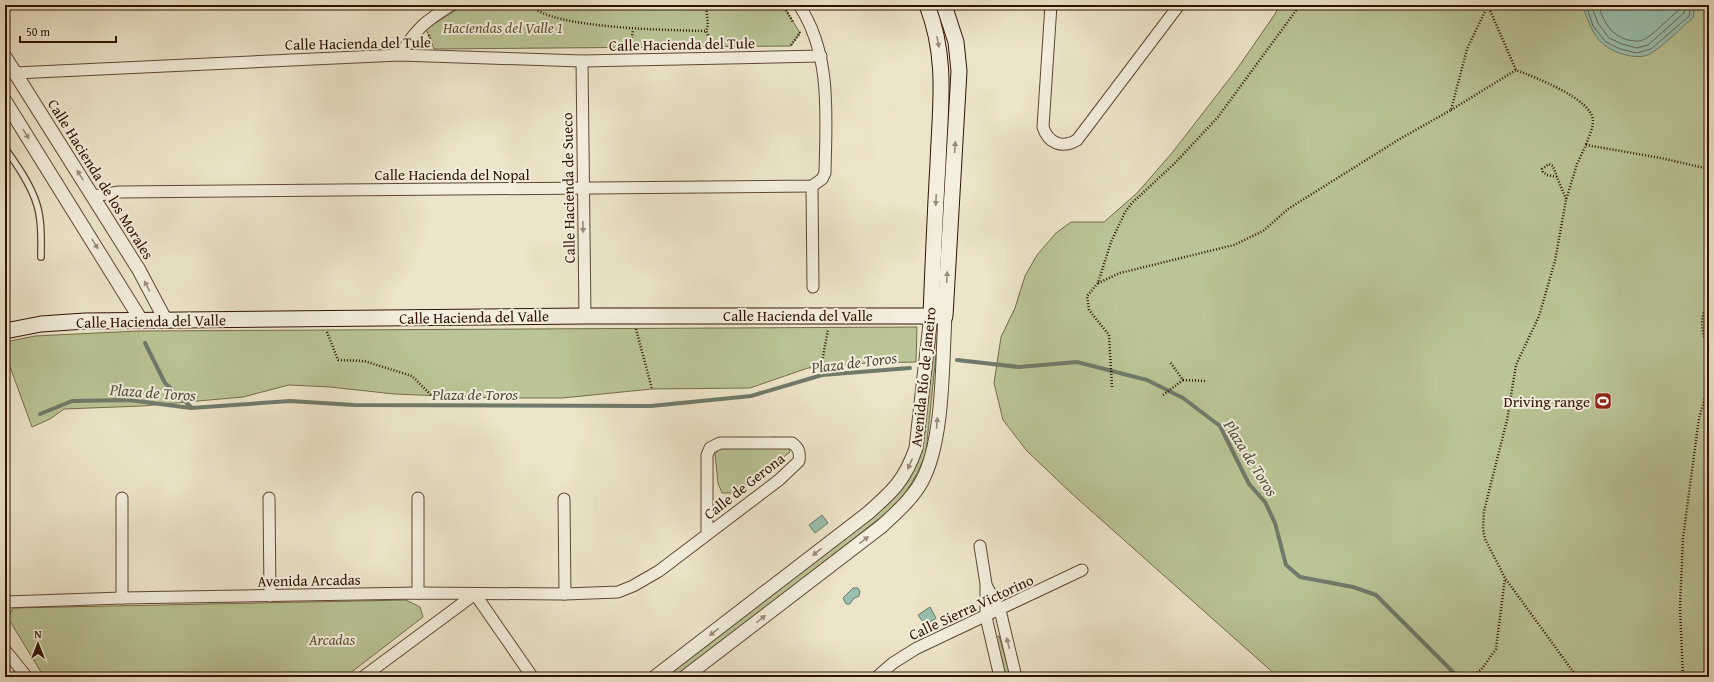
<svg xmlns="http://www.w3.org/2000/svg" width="1714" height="682" font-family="'Gentium Book Plus',serif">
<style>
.green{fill:#bac496;stroke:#756b4b}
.water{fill:#9ac0b0;stroke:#707a6a}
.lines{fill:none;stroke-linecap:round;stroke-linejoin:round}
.shore{stroke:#656958;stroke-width:1}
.stream{stroke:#707a6a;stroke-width:4}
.service-casing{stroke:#5f4732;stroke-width:8}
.minor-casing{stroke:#5f4732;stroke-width:13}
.tertiary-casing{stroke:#5f4732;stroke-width:15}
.secondary-casing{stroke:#301200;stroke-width:17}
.path{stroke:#301200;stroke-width:2.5;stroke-dasharray:1 2;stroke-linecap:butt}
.service{stroke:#f3eedd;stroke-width:5.5}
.minor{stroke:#f3eedd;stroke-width:11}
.tertiary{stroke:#f3eedd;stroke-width:13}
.secondary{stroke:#f3eedd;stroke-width:15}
.oneway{fill:#9b8b7a}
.labels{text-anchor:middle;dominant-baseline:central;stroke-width:4;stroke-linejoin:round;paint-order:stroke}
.park-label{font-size:15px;font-style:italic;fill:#605034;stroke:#f3eedd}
.street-label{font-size:15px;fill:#301200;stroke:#f3eedd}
.poi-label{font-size:15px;fill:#301200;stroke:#f3eedd;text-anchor:end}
.water-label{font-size:16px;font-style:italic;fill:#554f3e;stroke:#f3eedd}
</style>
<rect width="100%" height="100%" fill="#ede5ca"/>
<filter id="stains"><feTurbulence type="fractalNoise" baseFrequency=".005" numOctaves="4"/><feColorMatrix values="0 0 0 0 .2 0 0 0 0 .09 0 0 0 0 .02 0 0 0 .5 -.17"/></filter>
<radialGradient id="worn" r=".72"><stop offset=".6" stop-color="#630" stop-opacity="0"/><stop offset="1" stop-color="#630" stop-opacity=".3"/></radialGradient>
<g class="green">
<polygon points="464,5 783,5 800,33 791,46 434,49 426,29"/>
<polygon points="1279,5 1709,5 1709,677 1278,677 1070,492 1027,451 1003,420 994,383 1001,337 1015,308 1025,276 1037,255 1056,233 1071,222 1104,222 1137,193 1172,153 1237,69 1275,14"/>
<path d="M935 322 939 325 926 452C918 475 907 493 890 510L677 677H663L902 487Z"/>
<polygon points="917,327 916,362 867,363 808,368 750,388 652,389 562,398 494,398 394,394 330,387 289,385 243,397 142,406 64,409 50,419 32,427 5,353 5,342 35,336 138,331"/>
<polygon points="776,437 787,442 790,452 738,493 722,493 718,483 715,454 727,441"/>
<polygon points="406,600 420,607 423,617 345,677 44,677 8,618 13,608"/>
<polygon points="999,636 1011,677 1004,677 993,638"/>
</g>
<g class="water">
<path d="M1582 5H1695L1693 18C1680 28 1667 43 1653 52 1645 58 1635 57 1626 55 1596 47 1592 31 1582 5Z"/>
<polygon points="822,515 828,523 815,533 809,525"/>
<polygon points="853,588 858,588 860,592 859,596 853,599 850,604 846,604 843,598"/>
<polygon points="930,607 936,618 925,625 918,615"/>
</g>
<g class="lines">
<g class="shore">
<polyline points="1586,5 1593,26 1606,42 1620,49 1637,53 1651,49 1689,16 1691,5"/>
<polyline points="1591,5 1598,23 1609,38 1622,44 1637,48 1648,45 1684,13 1686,5"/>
<path d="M1598 5C1604 22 1610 35 1628 40 1634 41 1638 42 1643 40 1652 36 1670 17 1679 10L1680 5"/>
</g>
<g class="stream">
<polyline points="145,343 165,383 191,407"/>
<polyline points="957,360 1019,367 1077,362 1147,380 1183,398 1220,426 1249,484 1265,502 1275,523 1286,565 1300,577 1353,587 1376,595 1458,677"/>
<polyline points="40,414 72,401 129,400 191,408 290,401 354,405 651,406 751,396 822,375 910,368"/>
</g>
<defs>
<path id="service" d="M5 148C17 165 31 185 37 205 42 222 41 240 41 257"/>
<g id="minor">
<path d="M1051 5 1043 127C1048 143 1062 149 1077 140L1179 5"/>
<path d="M400 55C417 27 425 22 451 5"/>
<polyline points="582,61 585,316"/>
<polyline points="15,73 400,55 582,61 821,56"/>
<polyline points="812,186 813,287"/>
<path d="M93 196 119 192 812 186 822 179 825 173C826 116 832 55 799 5"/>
<polyline points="122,498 122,598"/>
<polyline points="269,498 270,596"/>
<polyline points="418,498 418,593"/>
<polyline points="564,499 565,594"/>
<polyline points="980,546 986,584 986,617 1000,677"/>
<polyline points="987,587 1000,610 1016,677"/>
<polyline points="475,594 531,675"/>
<path d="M5 602 122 598 418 593 565 594 618 592 633 586 659 571 779 480 799 461C800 452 799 448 792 443H720L710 448 707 455V534"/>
<polyline points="5,650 27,677"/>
<polyline points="363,677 475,594"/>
<polyline points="877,677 893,663 917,648 1082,570"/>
</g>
<g id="tertiary">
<polyline points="5,57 139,270 166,321"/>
<polyline points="5,101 141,320"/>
<path d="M655 677 868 513C893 491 905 480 916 448L931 315"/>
<path d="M685 677 882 526C897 512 912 499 922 481 944 440 942 363 945 316"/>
</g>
<g id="secondary">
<path d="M927 5C948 59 940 107 938 164 935 214 933 264 931 315"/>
<polyline points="5,331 41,324 85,321 585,316 945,316 959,71 956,42 944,5"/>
</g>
</defs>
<use href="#service" class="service-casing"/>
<use href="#minor" class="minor-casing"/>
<use href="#tertiary" class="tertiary-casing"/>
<use href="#secondary" class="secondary-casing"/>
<g class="path">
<path d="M531 5C550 29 673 30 706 31"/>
<polyline points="706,5 708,25 706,31 713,47"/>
<polyline points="783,5 793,22"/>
<polyline points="1489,8 1516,70"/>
<polyline points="429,35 432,45"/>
<polyline points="791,45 800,33 799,31"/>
<polyline points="632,48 630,48 633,30"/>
<path d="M1451 110 1516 70C1534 77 1593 99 1593 121 1593 129 1588 138 1586 145"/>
<polyline points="1557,177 1553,166 1549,164 1542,169 1543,172 1547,175 1557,177 1566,199"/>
<polyline points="1098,283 1120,273 1234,245 1263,231 1288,209 1398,140 1451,110 1467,49 1488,5"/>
<path d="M1709 310 1704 312C1699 326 1705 339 1709 352"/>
<polyline points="636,329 652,389"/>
<polyline points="327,332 338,360 364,361 412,376 431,395"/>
<polyline points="821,367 828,330"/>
<polyline points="1183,380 1207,381"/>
<polyline points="1112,387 1109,335 1089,310 1087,296 1098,283 1111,242 1125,212 1132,203 1175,163 1218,117 1300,5"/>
<polyline points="1163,395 1183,380 1170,362"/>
<polyline points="1469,677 1481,670 1496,649 1505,578"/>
<polyline points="1577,677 1505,578 1485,539 1483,529 1484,511 1507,420 1516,365 1539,316 1555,261 1566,200 1577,164 1586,145 1661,158 1709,169"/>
<polyline points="1683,677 1680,607 1683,538 1699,418 1709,384"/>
</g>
<use href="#service" class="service"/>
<use href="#minor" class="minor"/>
<use href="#tertiary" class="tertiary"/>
<use href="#secondary" class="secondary"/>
</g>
<defs><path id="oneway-solid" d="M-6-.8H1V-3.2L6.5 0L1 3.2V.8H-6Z"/></defs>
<g class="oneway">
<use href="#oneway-solid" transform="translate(938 42) rotate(79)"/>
<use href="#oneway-solid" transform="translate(26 134) rotate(58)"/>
<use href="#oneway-solid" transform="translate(955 147) rotate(-86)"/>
<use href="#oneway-solid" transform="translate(80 175) rotate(-122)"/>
<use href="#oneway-solid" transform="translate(936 200) rotate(93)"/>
<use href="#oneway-solid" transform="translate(583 227) rotate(89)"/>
<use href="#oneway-solid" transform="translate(95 244) rotate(58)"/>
<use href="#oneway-solid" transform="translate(947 277) rotate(-87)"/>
<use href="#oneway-solid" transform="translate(147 286) rotate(-118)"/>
<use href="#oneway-solid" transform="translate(937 423) rotate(-85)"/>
<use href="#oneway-solid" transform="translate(910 464) rotate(114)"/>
<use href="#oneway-solid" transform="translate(864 540) rotate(-38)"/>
<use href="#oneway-solid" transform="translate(817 552) rotate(142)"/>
<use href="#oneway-solid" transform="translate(761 619) rotate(-38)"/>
<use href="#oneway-solid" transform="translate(714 632) rotate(142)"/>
<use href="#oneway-solid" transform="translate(1008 643) rotate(-104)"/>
</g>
<defs>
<symbol id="stadium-square" viewBox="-11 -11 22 22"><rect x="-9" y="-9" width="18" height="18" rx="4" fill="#8f2418" stroke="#f3eedd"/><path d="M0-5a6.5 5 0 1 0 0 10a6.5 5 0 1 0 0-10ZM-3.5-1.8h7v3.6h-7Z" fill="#fff"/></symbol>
</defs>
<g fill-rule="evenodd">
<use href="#stadium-square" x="1593" y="391" width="20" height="20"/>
</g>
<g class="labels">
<g class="park-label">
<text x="503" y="27">Haciendas del Valle 1</text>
<text x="332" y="639">Arcadas</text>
</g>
<g class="street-label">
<text transform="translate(358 43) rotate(-1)">Calle Hacienda del Tule</text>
<text transform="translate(682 44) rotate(-1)">Calle Hacienda del Tule</text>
<text x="452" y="174">Calle Hacienda del Nopal</text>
<text transform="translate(101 179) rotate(58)">Calle Hacienda de los Morales</text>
<text transform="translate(568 188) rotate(-91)">Calle Hacienda de Sueco</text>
<text x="798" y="315">Calle Hacienda del Valle</text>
<text transform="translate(474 317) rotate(-1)">Calle Hacienda del Valle</text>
<text transform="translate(151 321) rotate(-1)">Calle Hacienda del Valle</text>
<text transform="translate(923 377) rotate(-84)">Avenida Río de Janeiro</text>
<text transform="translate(744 486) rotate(-38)">Calle de Gerona</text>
<text transform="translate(309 580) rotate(-1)">Avenida Arcadas</text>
<text transform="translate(971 607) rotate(-25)">Calle Sierra Victorino</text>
</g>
<g class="poi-label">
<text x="1590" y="401">Driving range</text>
</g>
<g class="water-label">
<text transform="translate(854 362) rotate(-7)">Plaza de Toros</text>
<text transform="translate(153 392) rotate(4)">Plaza de Toros</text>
<text x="475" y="394">Plaza de Toros</text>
<text transform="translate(1251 458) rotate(58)">Plaza de Toros</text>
</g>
</g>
<rect width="1714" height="682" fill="none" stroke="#ede5ca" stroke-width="20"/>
<rect x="6" y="6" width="1702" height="670" fill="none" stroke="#301200" stroke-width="2"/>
<rect x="10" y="10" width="1694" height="662" fill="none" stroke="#301200"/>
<g transform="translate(38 644)" stroke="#f3eedd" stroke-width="3" paint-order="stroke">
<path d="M0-3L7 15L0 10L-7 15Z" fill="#301200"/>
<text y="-6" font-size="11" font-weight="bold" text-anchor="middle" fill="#301200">N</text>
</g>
<path d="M20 36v6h96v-6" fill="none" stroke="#301200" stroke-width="2"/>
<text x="26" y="36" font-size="12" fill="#301200" stroke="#f3eedd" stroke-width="3" paint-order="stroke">50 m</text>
<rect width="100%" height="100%" filter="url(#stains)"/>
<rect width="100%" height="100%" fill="url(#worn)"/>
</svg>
